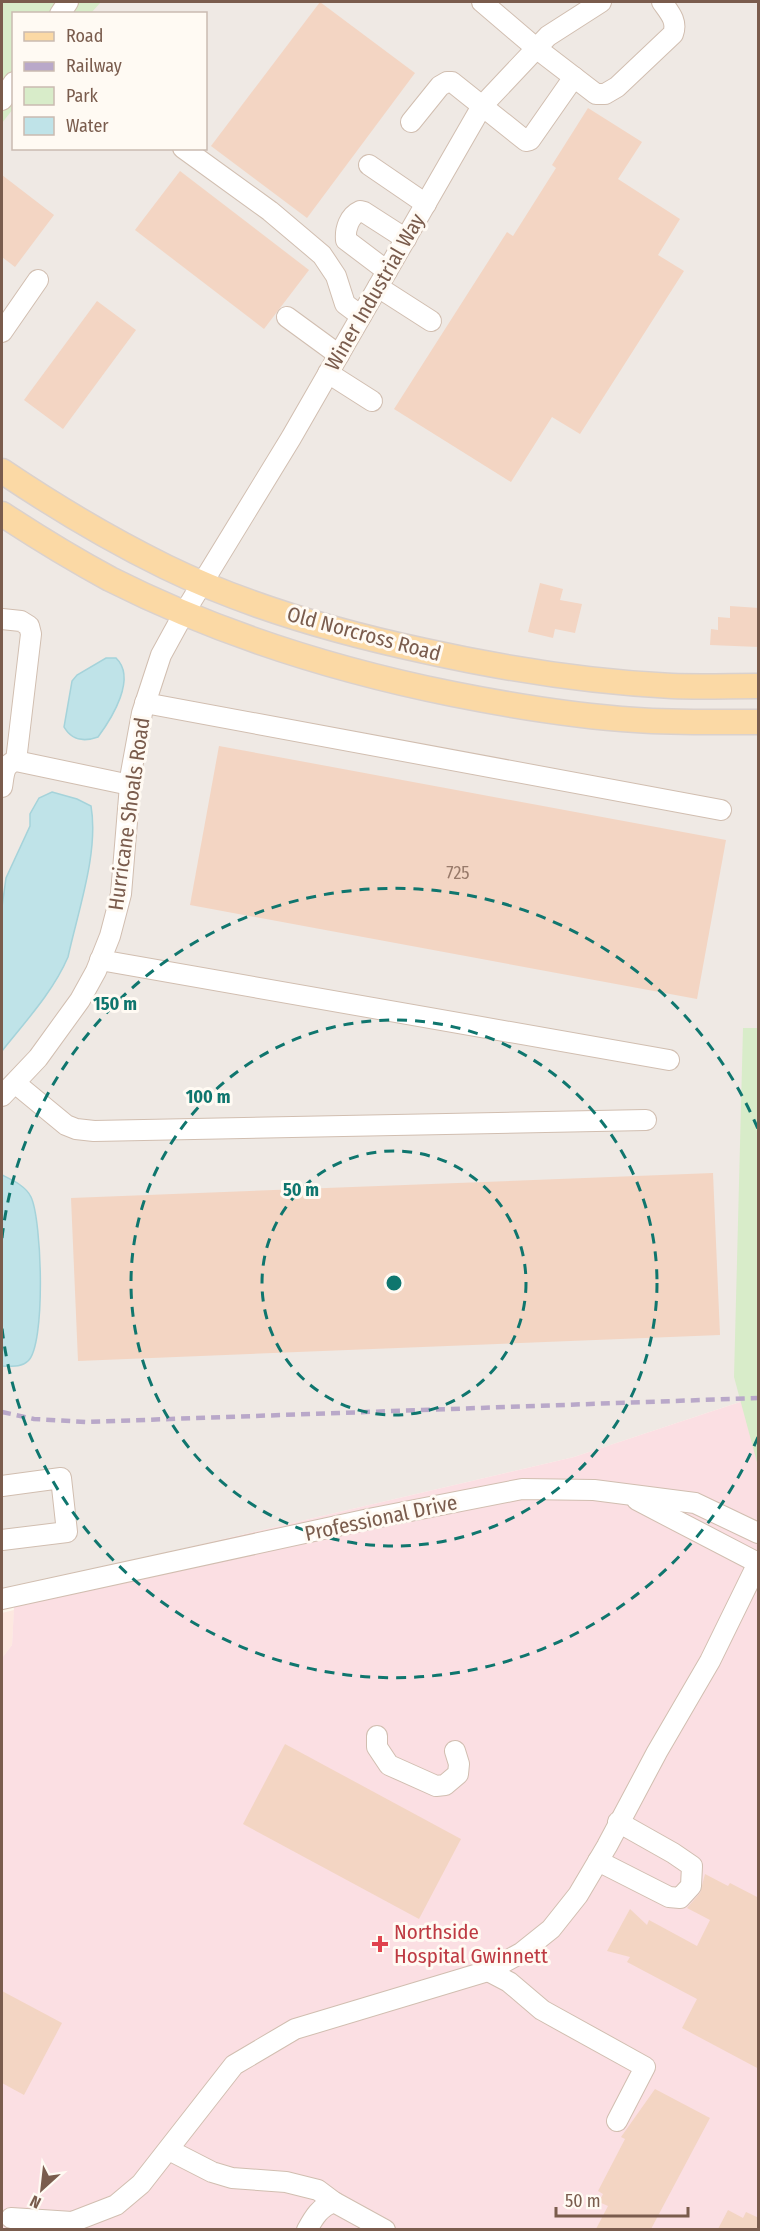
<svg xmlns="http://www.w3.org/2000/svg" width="760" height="2231" font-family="'Fira Sans Condensed',sans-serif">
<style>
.commercial{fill:#fde8e0}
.industrial{fill:#efe9e4;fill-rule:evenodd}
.medical{fill:#fbdfe3}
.green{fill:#d8ecc9}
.water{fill:#bfe3e8;stroke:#a5d3da;stroke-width:1.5}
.building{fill:#f3d5c3}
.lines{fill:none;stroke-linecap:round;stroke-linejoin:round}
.minor-casing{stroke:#d1beb0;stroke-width:22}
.major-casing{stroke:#dad1cd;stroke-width:27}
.minor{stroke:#fff;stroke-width:20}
.major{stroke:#fbd9a5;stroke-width:24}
.rail{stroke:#b9a8c9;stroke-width:4.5;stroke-dasharray:9 6;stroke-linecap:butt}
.ring{fill:none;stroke:#0f766e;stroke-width:3;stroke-dasharray:10 8}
.health-dot{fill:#e0444e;stroke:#fffaf3;stroke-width:2}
.labels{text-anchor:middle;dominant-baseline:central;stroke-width:6;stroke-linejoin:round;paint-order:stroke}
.number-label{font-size:18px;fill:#987a6a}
.street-label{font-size:21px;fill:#7a5c4d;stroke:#fffaf3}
.health-label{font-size:21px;fill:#be3a42;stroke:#fffaf3;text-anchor:start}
.centre{fill:#0f766e;stroke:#fffaf3;stroke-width:3}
.ring-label{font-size:18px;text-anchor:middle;font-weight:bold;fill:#0f766e;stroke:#fffaf3;stroke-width:6;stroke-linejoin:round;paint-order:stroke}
</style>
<rect width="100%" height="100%" fill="#fdf6ec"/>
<polygon class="commercial" points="14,1610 12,1645 2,1658 2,1613"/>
<path class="industrial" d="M2 2H758V1396L574 1457 2 1591ZM14 14H206V148H14Z"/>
<polygon class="medical" points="758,1396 758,2229 2,2229 2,1658 12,1645 15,1588 574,1457"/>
<g class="green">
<polygon points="2,2 101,2 91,13 14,14 13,109 2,123"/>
<polygon points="743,1028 758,1028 758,1466 734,1377"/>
</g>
<g class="water">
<path d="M106 658H116C137 678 112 718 98 737 84 742 72 741 64 727L72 681 77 675Z"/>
<path d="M52 792 77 799 91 806C99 852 78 911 68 957 53 992 25 1022 2 1051V907L6 878 30 826V814L39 798Z"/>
<path d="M2 1175C12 1180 26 1186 31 1197 42 1220 46 1345 28 1361 21 1368 11 1366 2 1366Z"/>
</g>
<g class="building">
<polygon points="320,2 415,73 307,218 211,146"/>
<polygon points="588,108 642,142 618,179 680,219 658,255 684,271 580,434 552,417 511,482 394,409 507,232 513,236 556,168 552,165"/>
<polygon points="180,171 309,270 264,329 135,230"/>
<polygon points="2,175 54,215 15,267 2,257"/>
<polygon points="97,301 136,330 63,429 24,400"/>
<polygon points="540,583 563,589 560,600 582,604 575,633 555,629 553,638 528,632"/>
<polygon points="730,606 759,608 759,647 710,645 711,629 718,630 718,617 730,618"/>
<polygon points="219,746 726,840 697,999 190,905"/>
<polygon points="713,1173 720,1335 78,1361 71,1198"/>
<polygon points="285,1744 461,1839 419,1919 243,1824"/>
<polygon points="705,1874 728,1886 730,1883 759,1898 759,2069 682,2028 697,1999 627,1962 630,1957 607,1951 630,1909 647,1925 649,1920 697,1946 710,1920 687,1908 700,1893"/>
<polygon points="2,1991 62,2023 24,2095 2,2083"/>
<polygon points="655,2089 710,2118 651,2229 596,2229 608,2206 599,2202 603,2194 598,2191 625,2139 621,2137"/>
<polygon points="728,2210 743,2218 746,2212 759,2218 759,2229 718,2229"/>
</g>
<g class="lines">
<defs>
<g id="minor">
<path d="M482 2 536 48 596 94H605L617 87 673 34C678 21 669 12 662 2"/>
<polyline points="60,14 68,2"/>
<polyline points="2,100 14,82"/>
<polyline points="411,122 440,86 447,82 452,82 526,141 530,140 574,77"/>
<polyline points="183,148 270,211 322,255 336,276 345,304 361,316"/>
<polyline points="369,165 426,204"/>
<path d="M387 271 346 240C345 229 349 216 360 211L364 212 406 239"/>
<polyline points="378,287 431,321"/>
<polyline points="287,317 339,355"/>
<polyline points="2,332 38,280"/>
<polyline points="328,373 372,401"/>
<polyline points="2,619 21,621 29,626 31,634 16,761"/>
<polyline points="145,703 721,810"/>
<path d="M2 787C4 776 3 764 16 761L130 785"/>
<polyline points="100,960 669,1060"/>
<polyline points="15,1083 66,1125 76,1129 94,1131 646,1120"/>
<polyline points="2,1096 38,1058 80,1000 96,971 110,936 121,894 131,773 142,713 161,655 184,613 291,438 482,106 548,36 601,2"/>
<polyline points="2,1486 61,1478 67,1532 2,1540"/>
<polyline points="637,1500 758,1563"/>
<polyline points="2,1599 369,1519 522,1489 594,1490 695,1503 758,1533"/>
<polyline points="377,1736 377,1747 389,1765 436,1786 445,1785 458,1774 459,1764 455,1751"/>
<polyline points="598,1861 669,1897 680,1898 691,1886 692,1866 673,1853 618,1822"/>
<polyline points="488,1971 509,1982 542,2010 645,2067 617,2121"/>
<polyline points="169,2150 212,2172 232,2178 286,2182 318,2190 334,2202 385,2230"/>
<polyline points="11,2218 72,2222 116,2205 141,2184 234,2065 295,2029 488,1971 521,1953 551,1929 578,1895 607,1846 657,1752 710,1661 758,1563"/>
<path d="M307 2230C314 2217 320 2207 334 2202"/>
</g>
<g id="major">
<path d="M2 471C54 506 109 539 166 567 248 607 336 632 425 651 506 669 589 682 672 686 701 687 730 686 758 686"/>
<path d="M2 514C37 537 73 559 110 579 219 634 334 670 453 694 513 706 575 716 636 720 677 723 718 722 758 722"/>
</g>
</defs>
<use href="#minor" class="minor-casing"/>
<use href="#major" class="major-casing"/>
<use href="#minor" class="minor"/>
<use href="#major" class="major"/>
<polyline class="rail" points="2,1412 34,1419 86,1422 758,1398"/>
</g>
<g class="ring">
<circle cx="394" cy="1283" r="132"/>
<circle cx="394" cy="1283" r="263"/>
<path d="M758 1437A395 395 0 0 1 2 1328M2 1238A395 395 0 0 1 758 1129"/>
</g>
<path class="health-dot" d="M377 1935h6v6h6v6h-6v6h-6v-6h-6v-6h6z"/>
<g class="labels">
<g class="number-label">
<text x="458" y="873">725</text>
</g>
<g class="street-label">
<text transform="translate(375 292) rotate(-60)">Winer Industrial Way</text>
<text transform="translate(364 634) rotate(15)">Old Norcross Road</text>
<text transform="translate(129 814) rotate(-82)">Hurricane Shoals Road</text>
<text transform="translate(381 1518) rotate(-12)">Professional Drive</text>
</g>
<g class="health-label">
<text x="394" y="1932">Northside<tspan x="394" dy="24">Hospital Gwinnett</tspan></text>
</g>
</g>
<circle cx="394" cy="1283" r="9" class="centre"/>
<g class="ring-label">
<text x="115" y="1010">150 m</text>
<text x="208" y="1103">100 m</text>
<text x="301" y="1196">50 m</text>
</g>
<rect width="760" height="2231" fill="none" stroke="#7a5c4d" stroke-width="6"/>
<rect x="12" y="12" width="195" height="138" fill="#fffaf3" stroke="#cabbb1" stroke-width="1.5"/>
<rect x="24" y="32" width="30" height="9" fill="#fbd9a5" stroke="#cabbb1" stroke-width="1.5"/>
<text x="66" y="42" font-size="18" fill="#7a5c4d">Road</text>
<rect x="24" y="62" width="30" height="9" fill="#b9a8c9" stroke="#cabbb1" stroke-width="1.5"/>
<text x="66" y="72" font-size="18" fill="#7a5c4d">Railway</text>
<rect x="24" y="87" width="30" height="18" fill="#d8ecc9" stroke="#cabbb1" stroke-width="1.5"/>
<text x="66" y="102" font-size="18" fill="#7a5c4d">Park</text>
<rect x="24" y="117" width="30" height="18" fill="#bfe3e8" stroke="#cabbb1" stroke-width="1.5"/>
<text x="66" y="132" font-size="18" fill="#7a5c4d">Water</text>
<g transform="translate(42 2189) rotate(207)" stroke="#fffaf3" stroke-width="4.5" paint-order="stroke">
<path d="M0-4.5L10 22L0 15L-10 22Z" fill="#7a5c4d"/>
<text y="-9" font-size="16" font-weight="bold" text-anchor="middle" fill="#7a5c4d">N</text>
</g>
<path d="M556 2207v9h132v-9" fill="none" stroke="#7a5c4d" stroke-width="3"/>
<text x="565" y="2207" font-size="18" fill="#7a5c4d" stroke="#fffaf3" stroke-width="4.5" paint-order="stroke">50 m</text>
</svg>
